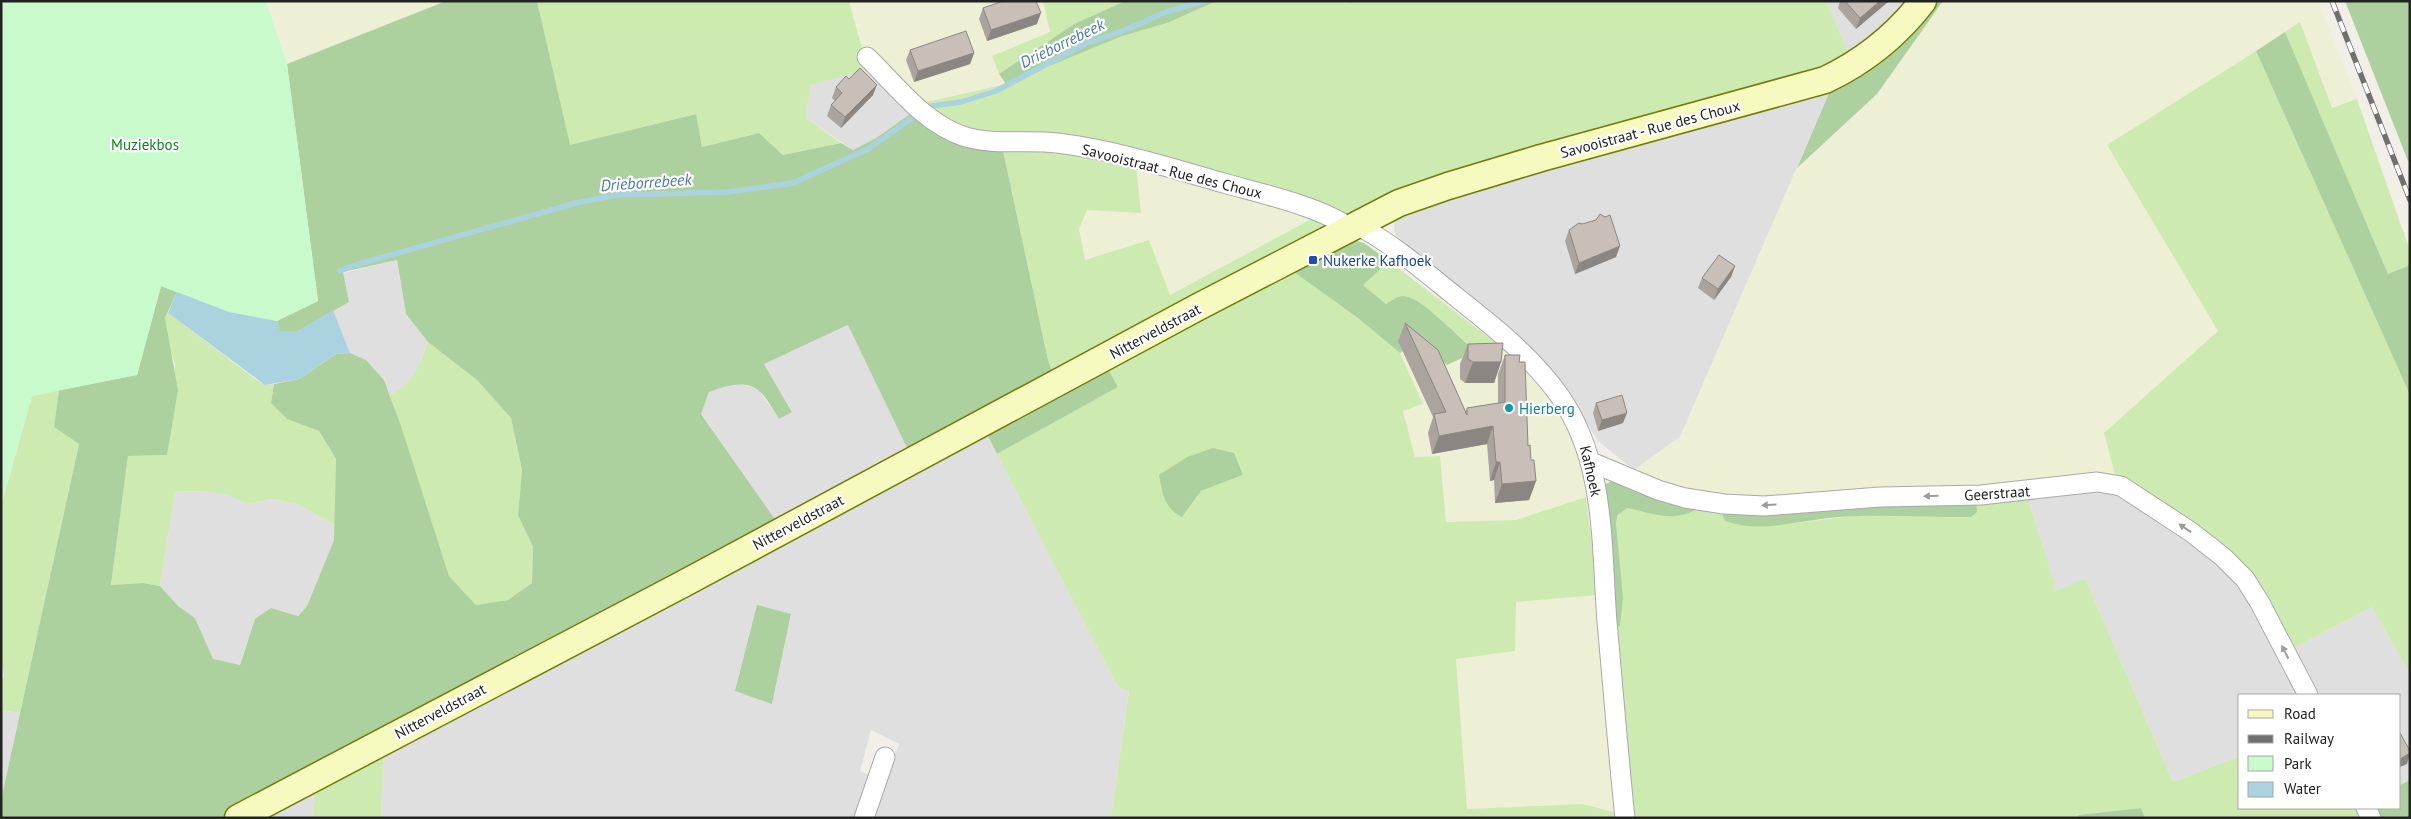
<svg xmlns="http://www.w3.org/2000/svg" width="2411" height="819" font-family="'PT Sans',sans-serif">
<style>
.residential{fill:#e0dfdf;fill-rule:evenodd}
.farmland{fill:#eef0d5}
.grass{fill:#cdebb0;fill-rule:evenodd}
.forest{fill:#add19e}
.park{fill:#c8facc}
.water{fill:#aad3df}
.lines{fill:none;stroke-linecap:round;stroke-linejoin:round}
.stream{stroke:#aad3df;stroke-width:5.5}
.street-casing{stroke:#a9a9a9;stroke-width:21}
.secondary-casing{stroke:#707d05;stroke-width:29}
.street{stroke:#fff;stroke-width:19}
.secondary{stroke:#f7fabf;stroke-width:26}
.rail-casing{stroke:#707070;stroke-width:5.5}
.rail{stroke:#fff;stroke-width:4;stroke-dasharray:11;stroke-linecap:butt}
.wall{fill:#aba49e}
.shaded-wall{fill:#8b8681}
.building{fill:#c7bfb8;stroke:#8b8681}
.oneway{fill:#9c9c9c}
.transit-dot{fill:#1a4fb4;stroke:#fff;stroke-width:2}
.culture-dot{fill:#0f9aa8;stroke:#fff;stroke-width:2}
.labels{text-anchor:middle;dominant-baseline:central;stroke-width:4.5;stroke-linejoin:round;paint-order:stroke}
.street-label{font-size:15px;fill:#222;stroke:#fff}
.park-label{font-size:15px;fill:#0c8416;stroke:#fff}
.transit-label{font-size:15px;fill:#164399;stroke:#fff;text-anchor:start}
.culture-label{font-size:15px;fill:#0d838f;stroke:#fff;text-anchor:start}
.water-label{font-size:16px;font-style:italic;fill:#4a7aab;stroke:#fff}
</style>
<rect width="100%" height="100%" fill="#f2efe9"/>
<g class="residential">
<polygon points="1826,1 1910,1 1850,57"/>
<polygon points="868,70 913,112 876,138 853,150 806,118 810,84"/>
<polygon points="1830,91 1680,437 1634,470 1598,441 1573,402 1400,244 1394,231 1395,219 1435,199"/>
<polygon points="397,260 406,314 428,342 415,374 405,387 390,395 384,380 366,360 350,353 333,310 349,302 343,273"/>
<polygon points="849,325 908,450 777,522 701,413 709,391 730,384 742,384 758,389 779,419 792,411 764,364"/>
<path d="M987 434 1118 687 1129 690 1111 818H873L899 744 871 730 860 771 871 776 856 818H381L384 749ZM791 614 772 704 735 691Z"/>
<polygon points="2091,489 2113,492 2210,558 2235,582 2254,605 2300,695 2240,695 2240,756 2173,782 2085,578 2057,592 2028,499"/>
<polygon points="213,491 236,497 246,504 273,499 297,504 335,525 334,540 307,606 298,616 271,608 247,642 240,665 213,660 195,618 178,606 160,586 175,492"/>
<polygon points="2372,607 2410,674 2410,780 2400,785 2400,695 2314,695 2290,650"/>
<polygon points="1,710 20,713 1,800"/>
<polygon points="317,786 312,818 252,818"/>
</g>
<g class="farmland">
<polygon points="266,1 446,1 287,64"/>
<polygon points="849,1 1043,1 1050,32 992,56 999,74 1006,84 922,103 863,51"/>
<polygon points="1943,1 2319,1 2357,99 2332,109 2300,23 2107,145 2219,331 2104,433 2116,478 1977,490 1734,500 1673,490 1634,470 1680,437 1797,168 1877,94"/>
<polygon points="1136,165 1315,217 1170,295 1085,261 1079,229 1087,210 1141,213"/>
<polygon points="1419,341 1469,345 1496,343 1523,364 1547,393 1567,426 1578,454 1586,497 1516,520 1446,522 1440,456 1415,457 1403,411 1423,404 1400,353"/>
<polygon points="1598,595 1617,813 1583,804 1467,809 1456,659 1515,651 1515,601"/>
</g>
<g class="grass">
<polygon points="537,1 849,1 868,70 810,85 806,118 841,143 783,155 759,133 702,147 695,114 569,146"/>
<polygon points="1043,1 1125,1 1074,24 999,74 992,56 1050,32"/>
<polygon points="1217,1 1344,1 1345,4 1351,1 1826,1 1850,57 1836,67 1345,217 1288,197 969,132 922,103 1006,84 1122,35 1167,23"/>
<polygon points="2300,22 2332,108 2357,99 2410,251 2410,265 2388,274 2285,32"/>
<polygon points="2256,51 2410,395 2410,674 2372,607 2290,650 2259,584 2227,552 2116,478 2104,433 2218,331 2107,145"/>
<polygon points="1002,146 1060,149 1136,165 1141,213 1087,210 1079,229 1085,260 1149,240 1170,295 1315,217 1333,225 1053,374 1048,360"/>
<polygon points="1389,261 1496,343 1469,345 1436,315 1400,296 1386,304 1362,284"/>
<path d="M1291 270 1358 318 1400 353 1423 404 1403 411 1415 457 1440 456 1446 522 1516 520 1586 497 1598 595 1516 602 1515 651 1456 659 1467 809 1583 804 1617 813 1618 818H1111L1129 691 1118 687 997 454 1118 387 1107 367ZM1213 448 1243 475 1201 491 1182 517Z"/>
<path d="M168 313 254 378 265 385 274 384 271 403 287 419 319 431 336 459 335 525 297 504 273 499 246 504C224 489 201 491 175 492L160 586 143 583 111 585 128 456 167 455 175 365 168 340 165 318Z"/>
<path d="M428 342 477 380 511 418 522 470 518 515 533 547 532 583 508 600 476 605 449 576 390 395C415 382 418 367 428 342Z"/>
<polygon points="59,390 54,427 79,444 20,713 1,710 1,683 4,676 1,655 1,506 32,396"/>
<path d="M2028 499 2057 591 2085 578 2173 782 2240 756V808H2360L2365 818H2145L2141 808 2078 815V818H1634L1614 627 1618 550 1616 523 1621 510 1627 508C1645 512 1689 523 1700 505L1789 524 1976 500Z"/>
<polygon points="384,749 381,818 312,818 317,786"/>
</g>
<g class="forest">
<path d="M446 1H537L570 145 696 114 702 147 759 133 783 155 841 143 853 150 876 138 913 112 1002 146 1048 360 1053 374 908 450 848 325 764 364 792 412 779 419C773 410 766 396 758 390 744 379 723 387 709 392L701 414 777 522 501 664 511 685 252 818H1V800L79 444 54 427 59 390 137 375 161 286 177 292 165 318 178 390 167 455 128 456 111 585 143 583 160 586 178 606 195 618 213 659 240 665 255 619 271 608 298 616 307 606 334 540 336 459 319 431 287 419 271 403 274 384 299 379 336 354 350 353 366 360 384 380 401 426 449 576 476 605 508 600 532 583 533 547 518 515 522 470 511 418 477 380 428 342 406 314 397 260 343 272 349 302 298 331H279L277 321 318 301 287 64Z"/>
<polygon points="1125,1 1217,1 1167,23 1122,36 1006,84 999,74 1074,24"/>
<polygon points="1930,1 1943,1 1877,94 1797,168 1830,91 1865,74"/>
<polygon points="2345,1 2410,1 2410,160 2408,161"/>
<polygon points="2285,32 2388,274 2410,265 2410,395 2256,51"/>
<path d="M1353 240 1364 243 1389 261 1363 285 1386 304C1391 301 1397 296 1403 296 1420 296 1455 334 1469 345L1462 358 1447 365 1419 341 1400 353 1358 318 1291 270Z"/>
<polygon points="1107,367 1118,387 997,454 987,434"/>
<path d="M1213 448 1234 453 1243 475 1201 491 1182 517C1163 507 1163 494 1159 475L1187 457Z"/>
<path d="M1620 478 1624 487 1628 485 1697 509C1675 523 1651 513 1627 508L1618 515 1616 523 1623 598 1620 626 1614 627 1603 485Z"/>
<path d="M1976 500 1977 512 1971 517C1927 517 1882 514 1838 517 1801 520 1761 534 1725 521L1721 510Z"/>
<polygon points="757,605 791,614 772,704 735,691"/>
<polygon points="2410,780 2410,818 2378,818 2373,808 2400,808 2400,785"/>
<polygon points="2141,808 2145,818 2078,818 2078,815"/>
</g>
<polygon class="park" points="1,1 266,1 287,64 318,301 277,321 229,312 161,286 137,375 32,396 1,506"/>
<polygon class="water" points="177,292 229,312 277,321 280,331 298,331 333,310 350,353 336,354 299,379 265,385 168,313"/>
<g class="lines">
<g class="stream">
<polyline points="932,106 961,102 996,91 1085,44 1125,30 1166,12 1204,1"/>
<polyline points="340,271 355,265 576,203 616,195 729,192 793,183 868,149 915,116"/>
</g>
<defs>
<g id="street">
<path d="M867 57C896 85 924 123 963 136 992 146 1027 139 1057 143 1115 150 1171 168 1227 184 1263 194 1322 207 1351 229"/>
<path d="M1357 225C1393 244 1424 271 1455 296 1493 326 1531 356 1559 395 1606 461 1601 544 1607 622 1613 687 1618 752 1625 818"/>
<polyline points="1591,462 1658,490 1685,498 1724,504 1764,506 1880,497 1981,495 2097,482 2121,486 2191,532 2223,557 2245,579 2260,603 2308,695"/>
<polyline points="2366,808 2371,818"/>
<polyline points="864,818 885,757"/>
</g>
<path id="secondary" d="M238 818 683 584 1198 307 1399 203 1448 186 1541 158 1825 80C1863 62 1897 35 1923 1"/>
</defs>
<use href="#street" class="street-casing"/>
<use href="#secondary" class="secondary-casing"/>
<use href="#street" class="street"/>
<use href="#secondary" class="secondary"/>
<defs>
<polyline id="rail" points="2332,1 2410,200"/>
</defs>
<use href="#rail" class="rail-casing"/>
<use href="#rail" class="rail"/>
</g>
<g class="wall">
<polygon points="1840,1 1889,1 1856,29 1838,8"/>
<polygon points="983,8 1037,24 987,41 979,19"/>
<polygon points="910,50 974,53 970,64 914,82 906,60"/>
<polygon points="849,79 873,95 841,128 827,116 831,105 835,101 832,98 836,87"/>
<polygon points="1569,230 1616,257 1575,274 1565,241"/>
<polygon points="1735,266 1731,277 1714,300 1698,288 1702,278"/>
<polygon points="1405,323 1466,412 1467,408 1498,403 1498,374 1505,355 1519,362 1528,446 1536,481 1529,500 1495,503 1494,480 1490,481 1487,444 1432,454 1428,433 1433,417 1398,341"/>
<polygon points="1468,344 1501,362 1494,383 1465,383 1460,379 1460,364"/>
<polygon points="1596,403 1623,423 1598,431 1593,413"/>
</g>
<g class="shaded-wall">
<polygon points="1880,1 1889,1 1856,29 1860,18"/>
<polygon points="1041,13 1037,24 987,41 991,30"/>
<polygon points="974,53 970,64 914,82 918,71"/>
<polygon points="877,85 873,95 841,128 845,117"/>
<polygon points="1620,246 1616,257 1575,274 1579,263"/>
<polygon points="1735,266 1731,277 1714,300 1718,289"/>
<polygon points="1473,362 1501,362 1494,383 1465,383"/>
<polygon points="1627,413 1623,423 1598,431 1602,420"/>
<polygon points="1493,426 1487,444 1432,454 1439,436"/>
<polygon points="1496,462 1500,462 1494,480 1490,481"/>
<polygon points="1536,481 1529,500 1495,503 1502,484"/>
<polygon points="2410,753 2407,764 2400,767 2400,759"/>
</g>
<g class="building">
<polygon points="1003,1 1036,1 1041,13 991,30 983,8"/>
<polygon points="1845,1 1880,1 1860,18"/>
<polygon points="966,31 974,53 918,71 910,50"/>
<polygon points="860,68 877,85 845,117 831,105 842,93 836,87 846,76 849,79"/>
<polygon points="1600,214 1605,217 1610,215 1620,246 1579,263 1569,230 1579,223 1582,224 1596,220"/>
<polygon points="1719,255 1735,266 1718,289 1702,278"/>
<polygon points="1405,323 1438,350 1467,415 1467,408 1505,402 1505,355 1520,355 1519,362 1525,362 1528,446 1530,445 1531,460 1534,460 1536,481 1502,484 1500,462 1496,462 1493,426 1439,436 1434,414 1446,412"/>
<polygon points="1503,343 1501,362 1473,362 1468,359 1468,344"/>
<polygon points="1622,395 1627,413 1602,420 1596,403"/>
<polygon points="2400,733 2410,751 2410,753 2400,759"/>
</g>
<defs><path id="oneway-solid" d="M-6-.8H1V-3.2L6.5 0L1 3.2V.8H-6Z" transform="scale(1.25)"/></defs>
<g class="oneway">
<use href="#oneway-solid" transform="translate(1931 496) rotate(179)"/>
<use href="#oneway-solid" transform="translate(1769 505) rotate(177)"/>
<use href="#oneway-solid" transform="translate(2185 528) rotate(-146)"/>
<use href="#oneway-solid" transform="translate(2285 652) rotate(-117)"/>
</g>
<rect class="transit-dot" x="1308" y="255" width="10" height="10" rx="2.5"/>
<circle class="culture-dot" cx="1509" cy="408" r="5"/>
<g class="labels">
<g class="street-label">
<text transform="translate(1650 129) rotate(-15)">Savooistraat - Rue des Choux</text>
<text transform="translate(1172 171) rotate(14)">Savooistraat - Rue des Choux</text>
<text transform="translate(1155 331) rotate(-28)">Nitterveldstraat</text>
<text transform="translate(1591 471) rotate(77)">Kafhoek</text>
<text transform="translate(1997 493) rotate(-4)">Geerstraat</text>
<text transform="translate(798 522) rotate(-28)">Nitterveldstraat</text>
<text transform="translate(440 711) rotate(-28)">Nitterveldstraat</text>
</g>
<g class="park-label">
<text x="145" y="144">Muziekbos</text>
</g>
<g class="transit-label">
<text x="1323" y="260">Nukerke Kafhoek</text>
</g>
<g class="culture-label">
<text x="1519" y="408">Hierberg</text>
</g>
<g class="water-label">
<text transform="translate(1062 43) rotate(-26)">Drieborrebeek</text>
<text transform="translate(646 182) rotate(-4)">Drieborrebeek</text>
</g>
</g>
<rect width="2411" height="819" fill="none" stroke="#222222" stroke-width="5"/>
<rect x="2238" y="694" width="162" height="115" fill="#ffffff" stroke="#a7a7a7"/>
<rect x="2248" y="710" width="25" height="8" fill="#f7fabf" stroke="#a7a7a7"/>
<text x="2284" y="719" font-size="15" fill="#222222">Road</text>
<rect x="2248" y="735" width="25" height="8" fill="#707070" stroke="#a7a7a7"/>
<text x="2284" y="744" font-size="15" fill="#222222">Railway</text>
<rect x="2248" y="756" width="25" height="15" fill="#c8facc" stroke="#a7a7a7"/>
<text x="2284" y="769" font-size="15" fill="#222222">Park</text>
<rect x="2248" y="782" width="25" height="15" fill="#aad3df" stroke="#a7a7a7"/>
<text x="2284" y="794" font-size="15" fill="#222222">Water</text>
</svg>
